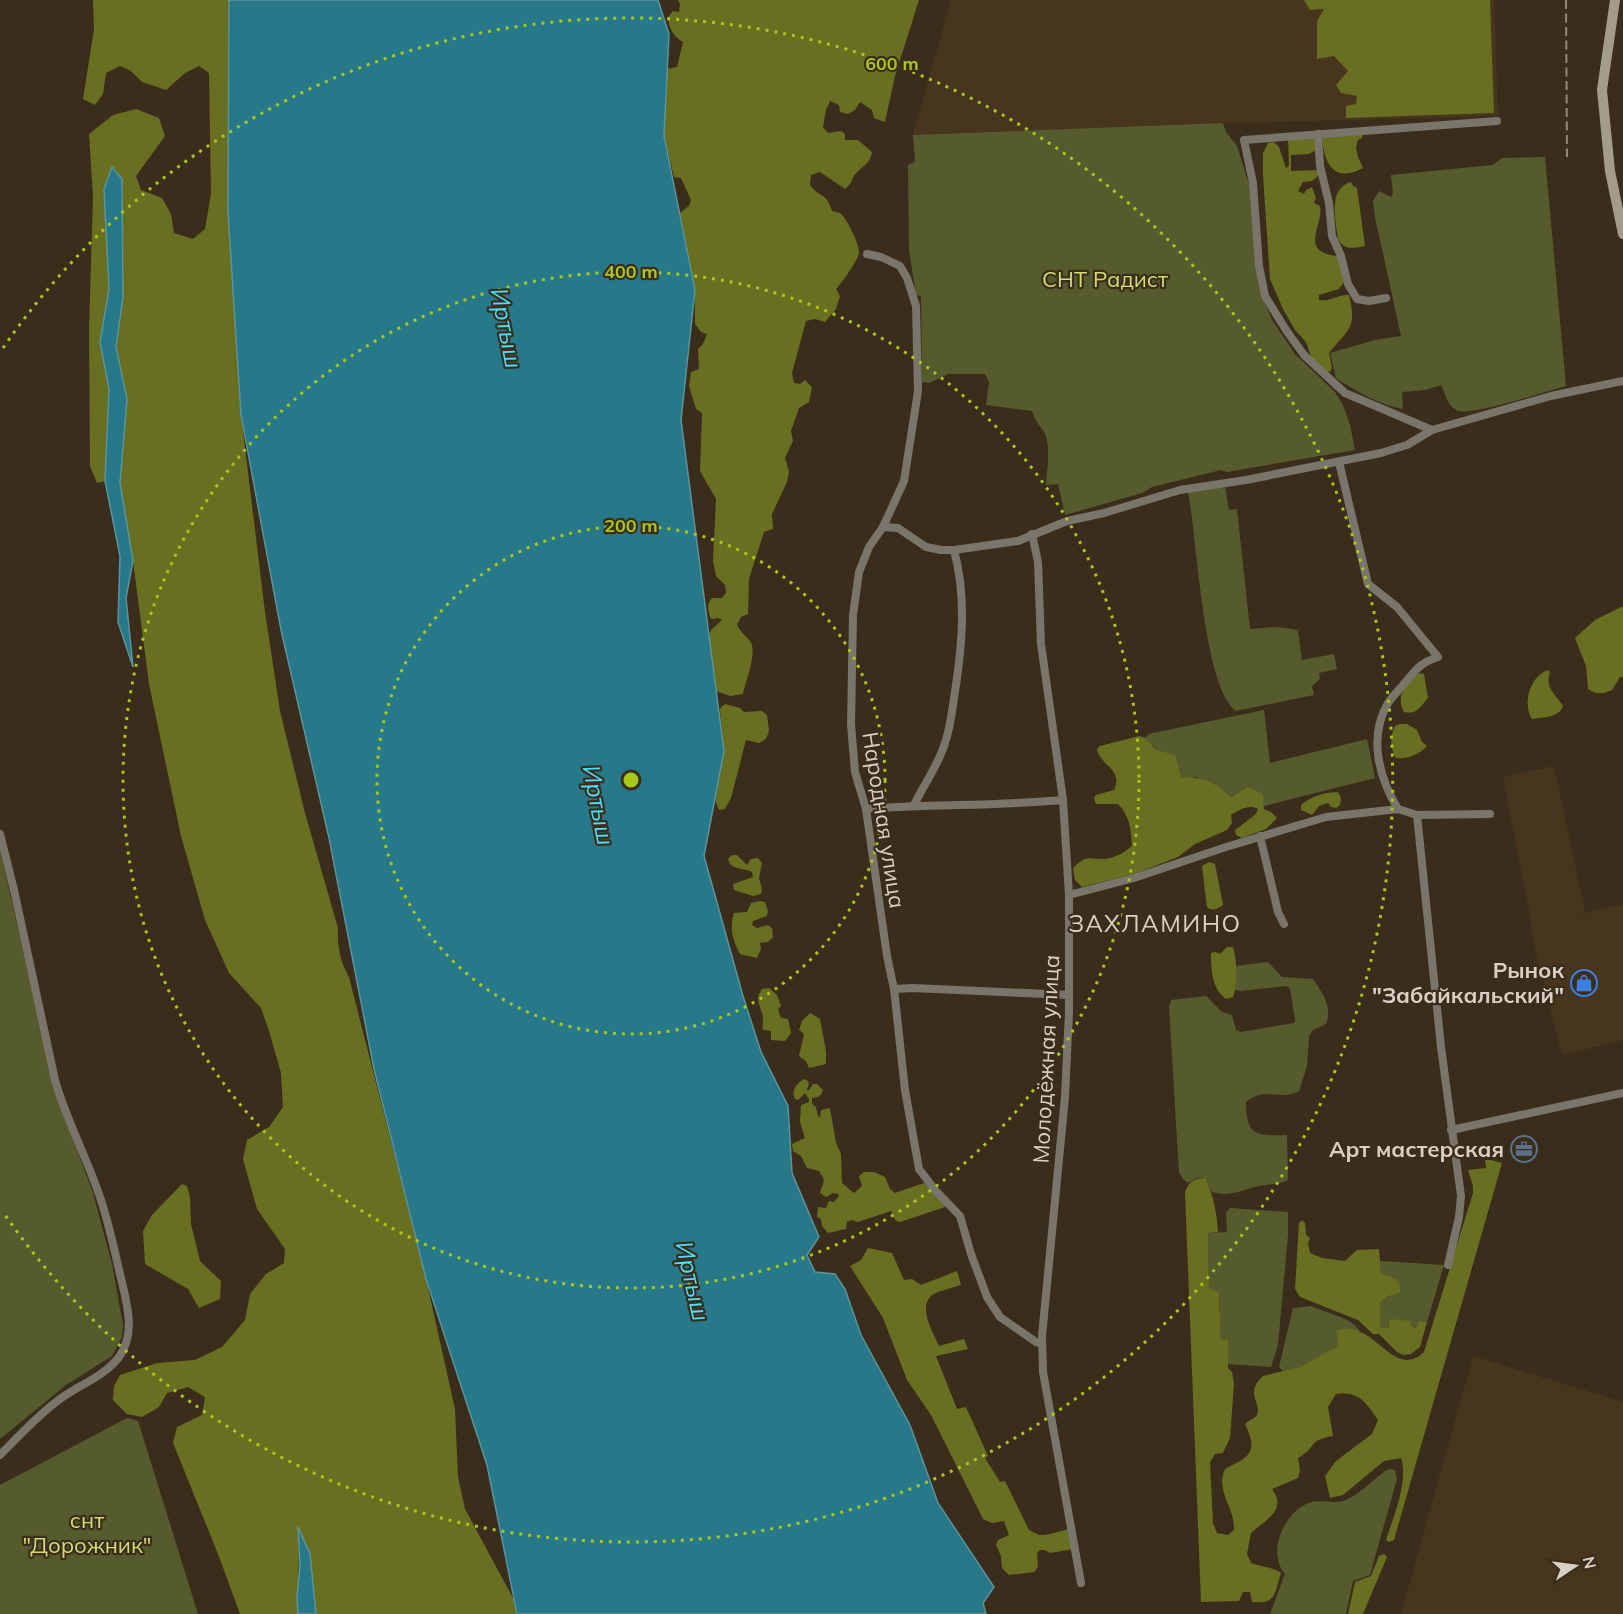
<svg xmlns="http://www.w3.org/2000/svg" width="1623" height="1614" font-family="Mulish,sans-serif">
<style>
.built{fill:#48351e}
.green{fill:#565b2e}
.forest{fill:#686f21}
.water{fill:#277989;stroke:#5c939b;stroke-width:1.5}
.lines{fill:none;stroke-linecap:round;stroke-linejoin:round}
.street{stroke:#7a756b;stroke-width:8}
.secondary{stroke:#a39c8c;stroke-width:10}
.rail{stroke:#93887a;stroke-width:2;stroke-dasharray:9 4.5;stroke-linecap:butt}
.ring{fill:none;stroke:#a8c71d;stroke-width:3;stroke-dasharray:3 6}
.labels{text-anchor:middle;dominant-baseline:central;stroke-width:4.5;stroke-linejoin:round;paint-order:stroke}
.park-label{font-size:22px;fill:#d0db71;stroke:#3b2d1c}
.street-label{font-size:22px;fill:#d9d0c5;stroke:#3b2d1c}
.poi-label{font-size:22px;font-weight:bold;fill:#d9d0c5;stroke:#3b2d1c;text-anchor:end}
.water-label{font-size:24px;font-style:italic;fill:#47e1fe;stroke:#3b2d1c}
.neighbourhood-label{font-size:24px;letter-spacing:1.5px;fill:#d9d0c5;stroke:#3b2d1c}
.centre{fill:#a8c71d;stroke:#3b2d1c;stroke-width:3}
.ring-label{font-size:18px;text-anchor:middle;font-weight:bold;fill:#a8c71d;stroke:#3b2d1c;stroke-width:4.5;stroke-linejoin:round;paint-order:stroke}
</style>
<rect width="100%" height="100%" fill="#3b2d1c"/>
<g class="built">
<polygon points="951,0 1494,0 1498,116 1232,123 913,135"/>
<polygon points="1554,766 1585,912 1576,915 1623,904 1623,1040 1562,1055 1530,926 1532,926 1503,777"/>
<polygon points="1473,1356 1623,1402 1623,1614 1401,1614"/>
</g>
<g class="green">
<path d="M1223 123 1226 132 1237 146 1249 184 1253 228 1263 298 1272 320 1295 354 1335 392 1343 405 1350 425 1355 450 1227 472 1221 470 1152 487 1142 493 1065 515 1058 484 1046 485C1047 471 1051 444 1044 432 1038 423 1036 422 1032 411L986 405 989 382 985 374H948L929 383 922 382 921 296 916 295 909 250 908 165 915 162 913 135Z"/>
<path d="M1545 157 1566 386C1547 391 1476 415 1459 411 1447 407 1446 394 1441 385L1425 390 1402 392 1403 409C1379 405 1356 391 1336 378L1330 353 1375 340 1401 336 1375 217 1373 201 1379 191 1391 197 1393 194 1391 175 1493 165 1502 158Z"/>
<path d="M1225 486 1229 510 1237 509 1250 629 1277 627 1298 630 1302 660 1334 654 1337 669 1319 673 1320 679 1312 686 1314 695 1236 711C1203 687 1197 536 1188 492Z"/>
<polygon points="1264,710 1270,763 1367,739 1375,778 1264,806 1263,802 1232,797 1224,794 1215,784 1196,777 1181,778 1146,738 1148,734"/>
<polygon points="0,850 55,1090 93,1193 112,1264 123,1325 122,1337 112,1356 66,1385 0,1439"/>
<path d="M1268 962 1282 977 1313 979C1322 992 1333 1008 1326 1024L1313 1030 1309 1036 1307 1066 1299 1091C1295 1093 1289 1095 1284 1095 1270 1095 1259 1091 1246 1102 1246 1136 1256 1136 1287 1135L1288 1180C1280 1184 1273 1184 1264 1185 1246 1188 1231 1198 1212 1192L1206 1178H1197L1188 1183 1183 1179 1179 1172 1169 1007 1171 1000 1206 996 1222 1012 1232 1015 1236 1030 1241 1032 1294 1023 1295 1020 1290 988 1286 986 1241 991 1235 990V966Z"/>
<polygon points="1230,1208 1288,1212 1288,1235 1278,1345 1271,1367 1228,1364 1228,1341 1221,1339 1219,1294 1209,1289 1208,1233 1227,1232 1226,1213"/>
<polygon points="1380,1261 1444,1265 1427,1322 1419,1321 1417,1328 1389,1319 1388,1330 1380,1328 1380,1303 1386,1297 1400,1293 1401,1288 1396,1279 1381,1273"/>
<path d="M1311 1306C1327 1314 1356 1317 1362 1336L1299 1367 1283 1371 1279 1367 1293 1308Z"/>
<polygon points="127,1418 138,1421 198,1614 0,1614 0,1485"/>
<path d="M1388 1469 1395 1470 1397 1479 1370 1575 1353 1581 1346 1614H1270L1285 1574C1267 1553 1283 1515 1306 1504 1318 1498 1331 1504 1343 1501 1360 1495 1373 1479 1388 1469Z"/>
</g>
<g class="forest">
<path d="M93 0H229L228 212 241 415 265 612 280 711 305 813 338 928C337 946 340 961 349 977L426 1279 455 1409 458 1477 465 1509 513 1598 517 1614H316L310 1554 299 1529 298 1614H240L218 1554 173 1443 177 1427 202 1415 205 1397 188 1387 167 1393 159 1407 142 1417 127 1414 113 1400 114 1386 120 1375 157 1363 195 1360 222 1347 245 1320 250 1294 266 1274 284 1263 285 1249 257 1209 243 1159 247 1140 269 1127 283 1107 281 1073 269 1031 261 1008 229 973 205 920 181 836 149 684 133 561 120 483 127 399 116 347 123 297 112 167 104 189 109 289 100 342 109 389 105 481 97 483 90 466 89 329 93 197 89 134 113 115 136 109 159 118 165 136 136 176 141 190 162 198 171 214 174 233 193 239 205 229 211 194 209 73 199 66 185 73 166 90 142 82 131 71 120 66 106 73 103 94 95 105 83 99 94 29Z"/>
<path d="M678 0H919L895 76 885 122 874 118 872 110 860 102 855 110 848 114 840 112 839 105 830 101 826 110 823 127 828 133 841 131 845 134V140H858L872 152C870 165 860 167 854 176 851 182 850 185 845 189L820 172 811 175 810 185C819 198 826 191 832 211 835 212 839 212 841 214 847 219 860 245 859 253 858 260 842 283 836 289L840 296 836 309 825 322 815 319 806 321 792 373 794 383 800 384 805 380 812 387 809 402 799 408 791 431 793 441 785 458 789 472 787 482 772 514 773 529 764 532 749 579 748 614 741 617 737 625C741 633 748 637 751 643 757 653 745 683 743 694L730 696 716 691 709 636 711 630 722 620 718 618 711 619C708 611 706 605 712 598H722L726 593 725 585 716 576 713 561 716 499 700 471 702 413 696 409 689 386 691 372 699 369 698 349 703 344 707 334 701 332 695 324V290L680 213 689 206 691 200 681 178 674 177 664 136 667 69 677 67 683 42C673 36 669 29 668 17L673 11 679 12 680 4Z"/>
<polygon points="1304,0 1490,0 1494,113 1346,118 1346,106 1356,104 1357,96 1341,93 1336,85 1348,71 1334,56 1317,59 1317,21 1324,9 1310,10"/>
<path d="M1363 134 1362 138 1358 140 1356 147 1358 157 1363 168C1334 184 1324 163 1322 138Z"/>
<path d="M1315 137V151L1309 154 1291 155V171L1319 170 1318 176 1312 181 1303 182 1298 191 1304 194 1306 190 1312 187 1316 198 1314 203 1320 206C1324 226 1297 253 1339 256L1344 282 1339 289 1319 295V300C1330 302 1339 294 1349 295 1357 329 1349 328 1329 353L1332 368 1330 372 1324 370 1312 359 1306 342 1295 330 1283 309 1270 279 1263 175V153L1268 143 1274 142 1279 147 1286 168 1289 166 1288 139Z"/>
<path d="M1351 182 1353 186 1357 188 1365 246C1354 248 1344 251 1338 239 1336 220 1327 189 1351 182Z"/>
<path d="M1621 607H1623V677H1620L1612 690C1603 694 1597 695 1588 689L1586 666 1575 638 1595 620Z"/>
<path d="M1548 670 1550 672C1544 688 1556 694 1563 706 1559 718 1543 717 1532 719 1522 704 1530 676 1548 670Z"/>
<path d="M1420 673 1424 674 1428 698C1420 707 1417 715 1404 712 1395 696 1407 681 1420 673Z"/>
<polygon points="725,704 740,708 744,712 762,711 767,715 769,731 766,739 759,743 746,740 731,798 725,809 719,810 715,800 724,751 720,710 721,707"/>
<path d="M1400 724H1407L1417 730 1422 742 1427 746C1419 755 1407 759 1396 758 1390 749 1390 736 1395 726Z"/>
<path d="M1139 736 1146 738 1156 750 1175 755 1181 777C1193 777 1206 778 1216 785 1222 789 1225 794 1232 797L1248 787 1263 794 1264 809 1271 812 1277 818 1266 829 1242 838 1236 835 1235 830 1256 814 1258 809C1248 804 1240 810 1231 815L1232 823 1227 830 1195 844 1178 857 1134 874 1082 887 1075 880 1073 868C1087 854 1089 859 1105 859 1115 858 1125 852 1132 846 1131 830 1130 816 1118 804H1096L1094 798 1096 795 1114 790C1124 769 1100 766 1097 749L1100 746Z"/>
<path d="M1338 792 1341 798 1340 805 1336 808 1331 807 1328 803 1319 806 1312 815 1301 810V805C1314 795 1322 793 1338 792Z"/>
<path d="M732 855H737L747 865 751 859 758 858 762 863 759 878 762 889 761 894 753 896 734 890 733 884 753 877 752 872C743 867 731 871 728 859Z"/>
<path d="M1209 862 1215 864 1223 905C1217 909 1213 912 1207 907L1202 866Z"/>
<path d="M760 901 765 902 768 911 767 916 753 921 752 925 757 928 768 925 772 928 773 937 768 942 760 943 761 949 757 958 740 954C733 941 729 928 734 913L747 912 751 903Z"/>
<path d="M1227 947H1233C1237 961 1238 983 1233 997L1226 999C1212 989 1211 970 1211 953L1215 952 1220 954Z"/>
<path d="M769 988 777 995 781 1006 778 1009 781 1018 788 1019 791 1033 785 1041 771 1040V1031L763 1030C762 1025 764 1018 762 1013 759 1003 755 999 762 989Z"/>
<polygon points="810,1013 820,1019 826,1051 826,1064 809,1068 806,1061 799,1056 804,1034 799,1030 802,1021"/>
<path d="M804 1079 807 1080 809 1084 807 1089 808 1091 813 1084H817L823 1090C821 1097 818 1097 812 1098V1104L816 1107 818 1116 820 1118 821 1110 830 1108 836 1143 841 1154 842 1183 854 1193 862 1186 859 1176 864 1172H874L885 1177 890 1189 895 1193 924 1183 948 1206 900 1222 895 1220 891 1211 858 1222 851 1220 847 1222 846 1229 828 1233 822 1226 821 1219 817 1217 818 1207 826 1208 829 1201 834 1202 839 1196 838 1194 833 1193 826 1197 820 1193C823 1181 827 1183 819 1171L807 1168 801 1156 793 1151 792 1144 805 1138 800 1122 801 1105 809 1102V1099L805 1093 798 1100 795 1099C791 1090 796 1084 804 1079Z"/>
<path d="M1485 1160H1491L1502 1163 1394 1540 1389 1542 1386 1540C1393 1518 1409 1480 1401 1458L1384 1461 1343 1495 1330 1498 1325 1476 1336 1461 1372 1434 1378 1420C1365 1402 1360 1391 1336 1394L1328 1407 1333 1436C1307 1440 1317 1448 1298 1458L1300 1470 1298 1478 1272 1489C1288 1510 1265 1520 1251 1533L1247 1554 1251 1563C1261 1567 1273 1567 1281 1573 1274 1594 1277 1604 1252 1602L1250 1592H1243L1239 1601 1201 1602 1185 1192C1189 1181 1195 1178 1206 1178 1213 1195 1217 1214 1218 1232L1208 1233 1209 1288 1219 1293 1221 1339 1228 1340V1368L1232 1372 1234 1384 1230 1438 1223 1453 1215 1454 1210 1462 1213 1523 1217 1533 1228 1535 1234 1530C1235 1506 1215 1493 1225 1469 1249 1457 1259 1453 1245 1424 1248 1421 1255 1418 1257 1415 1262 1403 1244 1393 1263 1376L1299 1367 1337 1347 1338 1338 1336 1331C1374 1316 1392 1382 1424 1352L1473 1193V1186L1468 1170 1486 1168Z"/>
<polygon points="182,1184 187,1186 190,1197 191,1224 200,1261 221,1281 220,1299 199,1308 188,1289 145,1264 143,1231 152,1215"/>
<polygon points="1302,1220 1305,1223 1306,1235 1310,1238 1308,1243 1310,1253 1322,1258 1345,1261 1357,1250 1379,1249 1381,1273 1396,1279 1401,1288 1400,1293 1386,1297 1380,1303 1380,1327 1388,1329 1389,1319 1411,1321 1411,1326 1416,1328 1419,1321 1427,1322 1420,1347 1411,1354 1403,1355 1397,1352 1379,1334 1373,1334 1358,1320 1300,1297 1295,1289 1299,1223"/>
<path d="M868 1248 892 1253 904 1280 912 1279 921 1285 957 1271 961 1285C953 1288 941 1290 934 1294 916 1305 933 1332 939 1346L964 1339 968 1349 936 1356 957 1409 966 1407 988 1456 985 1458 1000 1482 1005 1481 1029 1530 1039 1535H1045L1070 1529 1074 1549 1050 1553 1045 1550H1040L1037 1553 1038 1567 1034 1572 1009 1575 1002 1568 1001 1556 996 1545 998 1540 1009 1535 1004 1521 992 1523 983 1519 931 1415 907 1380 883 1318 850 1266 861 1260Z"/>
<polygon points="1384,1554 1387,1557 1363,1614 1348,1614 1355,1582 1371,1576 1379,1556"/>
</g>
<g class="water">
<polygon points="229,0 658,0 669,34 664,136 695,290 681,420 724,751 704,856 743,996 761,1052 788,1106 792,1173 819,1237 807,1255 815,1272 835,1274 845,1289 861,1335 910,1425 938,1503 994,1587 983,1603 986,1614 517,1614 487,1465 426,1279 374,1069 329,838 281,630 241,415 228,212"/>
<polygon points="112,167 122,179 123,297 116,347 127,399 120,483 133,561 126,598 133,667 118,622 120,556 105,481 109,389 100,342 109,289 104,189"/>
<polygon points="298,1527 310,1554 316,1614 298,1614 297,1597 300,1566"/>
</g>
<g class="lines">
<g class="street">
<polyline points="1318,134 1320,166 1329,203 1332,236 1341,256 1348,284 1357,299 1369,301 1386,298"/>
<polyline points="867,254 881,257 900,266 907,278 916,306 918,391 904,481 883,527 869,547 859,572 853,615 851,724 855,772 866,809 887,956 894,989 905,1090 919,1169 935,1190 960,1216 971,1254 987,1297 1000,1317 1036,1342 1042,1344"/>
<polyline points="1432,430 1345,393 1304,355 1286,330 1265,296 1259,266 1253,183 1244,140 1497,121"/>
<path d="M1339 462 1368 584 1397 607 1438 657C1418 664 1417 669 1403 685 1398 691 1392 697 1388 703 1368 737 1379 778 1398 809"/>
<polyline points="883,527 898,528 926,547 941,550 954,550 1018,541 1067,521 1104,513 1180,490 1246,480 1381,453 1407,445 1432,430 1551,396 1623,381"/>
<polyline points="1032,534 1038,562 1041,644 1063,800 1069,895 1069,1012 1065,1097 1042,1336 1043,1372 1081,1583"/>
<path d="M914 805C924 784 938 766 945 743 950 729 952 712 954 698 962 649 967 598 954 550"/>
<path d="M866 809C931 804 997 806 1063 800"/>
<polyline points="1417,815 1441,1047 1461,1196 1459,1217 1448,1265"/>
<path d="M0 834 14 890 55 1080C65 1116 83 1150 96 1186 107 1214 113 1244 120 1274 126 1300 137 1333 119 1357 105 1376 79 1385 60 1399 38 1415 19 1436 0 1455"/>
<polyline points="1260,836 1278,912 1284,924"/>
<polyline points="1069,895 1134,878 1226,847 1326,817 1398,809 1417,815 1490,814"/>
<polyline points="894,989 913,988 1069,995"/>
<polyline points="1451,1130 1623,1093"/>
</g>
<polyline class="secondary" points="1615,0 1602,90 1610,171 1623,234"/>
<polyline class="rail" points="1566,0 1567,157"/>
</g>
<g class="ring">
<circle cx="631" cy="780" r="254"/>
<circle cx="631" cy="780" r="508"/>
<path d="M3 348A762 762 0 1 1 3 1212"/>
</g>
<defs>
<symbol id="shop-ring" viewBox="-11 -11 22 22"><circle r="9.5" fill="#3b2d1c" stroke="#3f7fe0" stroke-width="1.5"/><path d="M-5-2.5h2.3a2.7 3.5 0 0 1 5.4 0H5L5.5 6h-11ZM-1.5-2.5h3a1.5 2.3 0 0 0-3 0Z" fill="#3f7fe0"/></symbol>
<symbol id="office-ring" viewBox="-11 -11 22 22"><circle r="9.5" fill="#3b2d1c" stroke="#5c6f8a" stroke-width="1.5"/><path d="M-6-3h4V-5.5h4V-3h4V5H-6ZM-1-4.5V-3h2v-1.5ZM-6 0V1H6V0Z" fill="#5c6f8a"/></symbol>
</defs>
<g fill-rule="evenodd">
<use href="#shop-ring" x="1569" y="968" width="30" height="30"/>
<use href="#office-ring" x="1509" y="1134" width="30" height="30"/>
</g>
<g class="labels">
<g class="park-label">
<text x="1105" y="279">СНТ Радист</text>
<text x="87" y="1520">снт<tspan x="87" dy="25">"Дорожник"</tspan></text>
</g>
<g class="street-label">
<text transform="translate(884 820) rotate(81)">Народная улица</text>
<text transform="translate(1046 1059) rotate(-87)">Молодёжная улица</text>
</g>
<g class="poi-label">
<text x="1564" y="970">Рынок<tspan x="1564" dy="25">"Забайкальский"</tspan></text>
<text x="1504" y="1149">Арт мастерская</text>
</g>
<g class="water-label">
<text transform="translate(507 328) rotate(79)">Иртыш</text>
<text transform="translate(599 805) rotate(79)">Иртыш</text>
<text transform="translate(693 1281) rotate(77)">Иртыш</text>
</g>
<g class="neighbourhood-label">
<text x="1155" y="923">ЗАХЛАМИНО</text>
</g>
</g>
<circle cx="631" cy="780" r="9" class="centre"/>
<g class="ring-label">
<text x="892" y="70">600 m</text>
<text x="631" y="278">400 m</text>
<text x="631" y="532">200 m</text>
</g>
<g transform="translate(1575 1566) rotate(77)" stroke="#3b2d1c" stroke-width="4.5" paint-order="stroke">
<path d="M0-4.5L10 22L0 15L-10 22Z" fill="#d9d0c5"/>
<text y="-9" font-size="16" font-weight="bold" text-anchor="middle" fill="#d9d0c5">N</text>
</g>
</svg>
